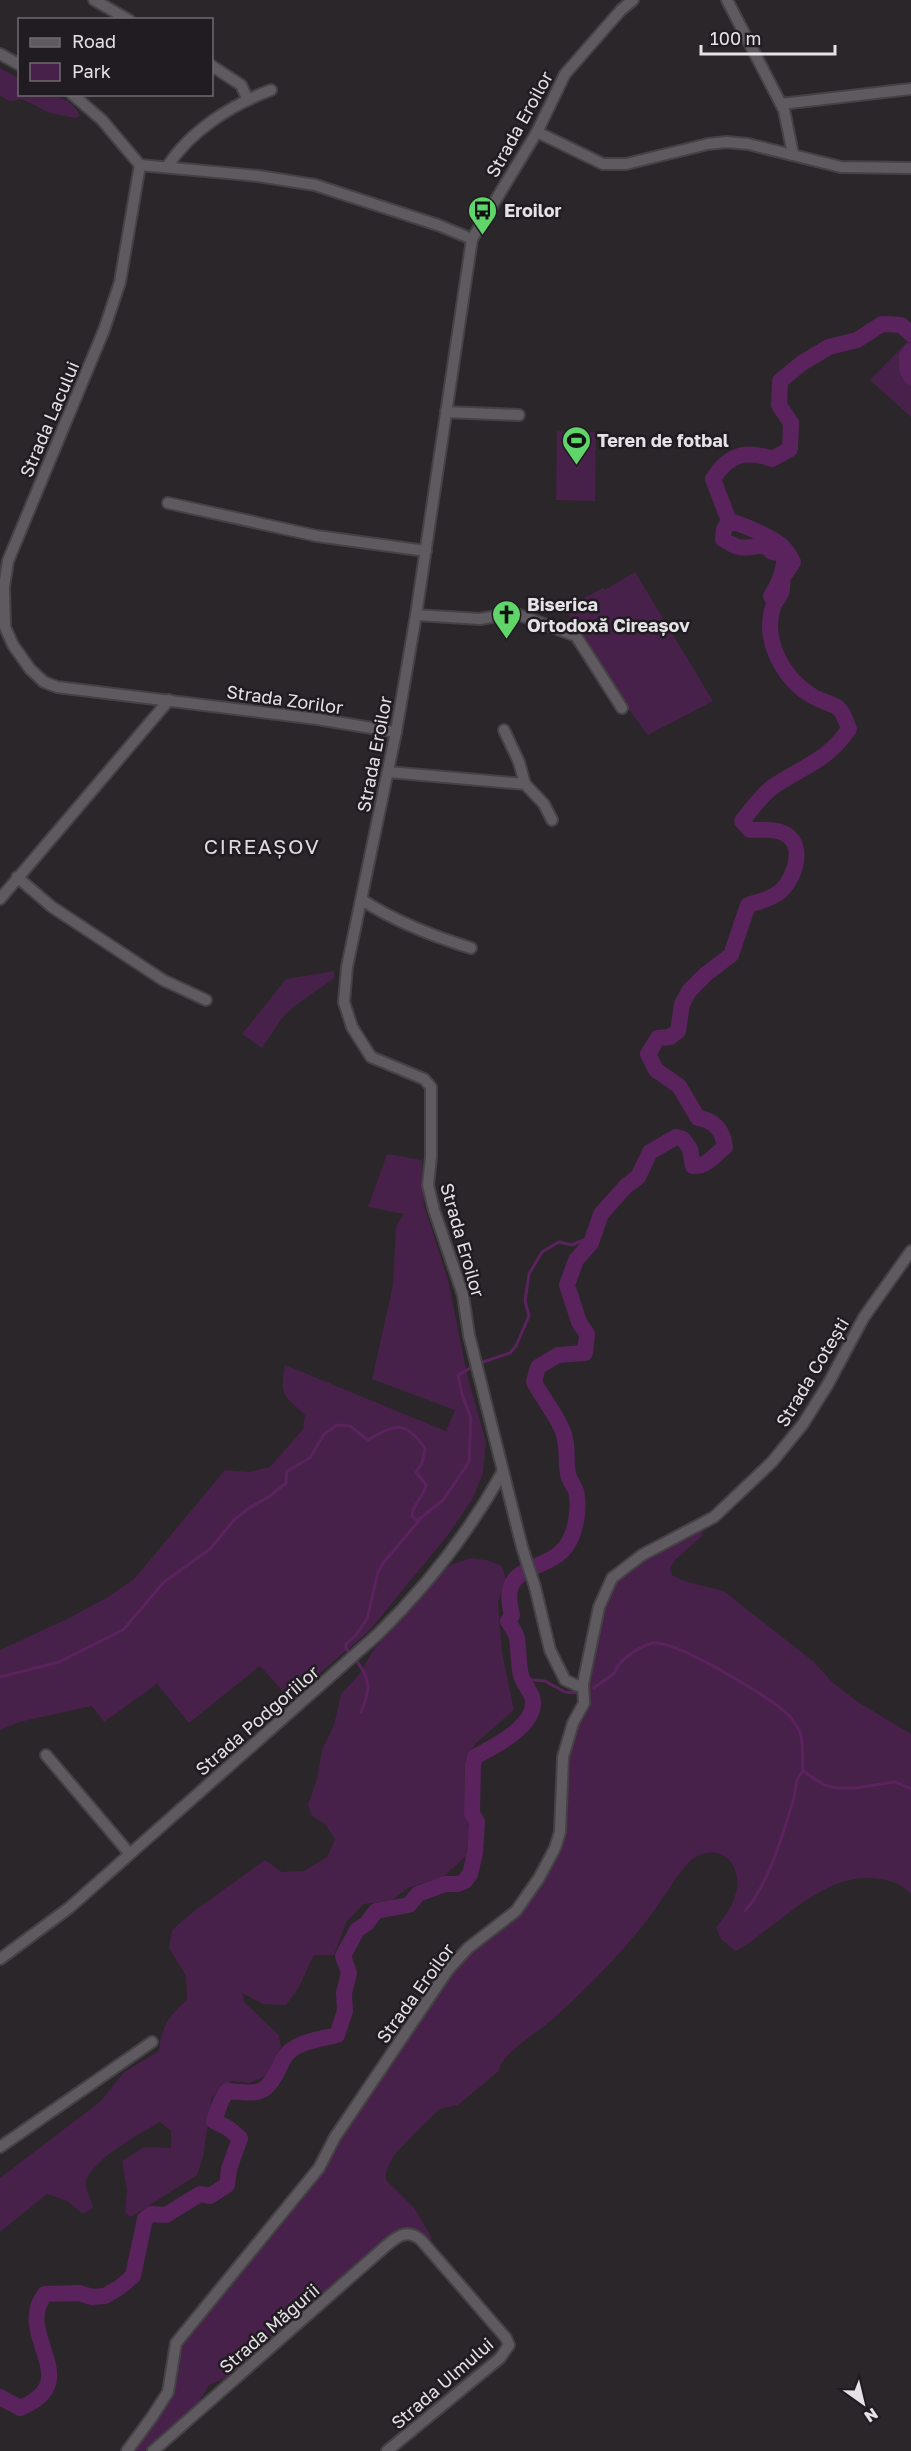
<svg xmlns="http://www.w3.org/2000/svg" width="911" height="2451" font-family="'Golos Text',sans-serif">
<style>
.green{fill:#47214a}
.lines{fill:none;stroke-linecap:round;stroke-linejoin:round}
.stream{stroke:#5a235d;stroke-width:3}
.river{stroke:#5a235d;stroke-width:16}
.street-casing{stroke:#454245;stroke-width:14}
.street{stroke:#5f5a5f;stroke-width:10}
.labels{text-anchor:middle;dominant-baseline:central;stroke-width:5;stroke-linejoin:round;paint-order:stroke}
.street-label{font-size:18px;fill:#e5e2e5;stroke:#201c21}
.poi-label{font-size:18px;font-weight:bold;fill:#e5e2e5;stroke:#201c21;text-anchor:start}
.quarter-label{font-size:21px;letter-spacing:1.5px;fill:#dfdadf;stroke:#201c21}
</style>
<rect width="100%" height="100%" fill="#2a262a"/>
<g class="green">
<path d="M0 68 19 78 20 94C41 94 70 92 80 116L76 118 50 113 22 99 10 101 0 96Z"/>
<polygon points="911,338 911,417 870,380"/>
<polygon points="557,431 596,432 595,501 556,500"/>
<polygon points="635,572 713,701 648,735 623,702 565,608 603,588 605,590"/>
<polygon points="334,971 334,978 292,1008 283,1017 262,1048 242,1034 286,979"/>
<path d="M387 1154 422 1160 424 1205 448 1280 467 1374 486 1442 483 1473 473 1498 448 1535 369 1631 290 1699 260 1666 189 1723 157 1684 104 1722 92 1706 19 1722 0 1730V1650L69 1618 108 1597 134 1579 225 1470 248 1472 270 1467 303 1429 305 1415C284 1395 279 1396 285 1365L446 1431 455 1410 372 1379 393 1285 396 1226 404 1214 368 1207Z"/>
<path d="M701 1529 703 1533 702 1536 675 1560 670 1569 672 1575C689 1585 708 1585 725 1592L814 1662 832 1682 858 1702 911 1734V1894C899 1882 887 1879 870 1878 829 1876 794 1910 762 1933 754 1939 745 1947 735 1951L721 1939 716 1928C723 1918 732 1907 735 1896 745 1865 720 1839 691 1860 675 1877 663 1899 648 1919 620 1955 587 1988 553 2019 541 2030 499 2055 499 2071L458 2105 440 2109 421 2127 394 2155 386 2172V2180L415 2209 432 2238 428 2241 412 2230 326 2294 320 2296 311 2294 301 2302 305 2310 249 2368 209 2385 197 2405 145 2451H131L154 2420 182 2342 189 2331 240 2273 463 1957 487 1941 517 1916 564 1829 571 1746 581 1718 601 1613 614 1582 648 1556Z"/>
<path d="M471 1558 486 1560 502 1566 506 1579 498 1602 502 1653 514 1710 476 1743 465 1759 464 1807 469 1827 466 1856 443 1877 408 1888 391 1901 364 1904 347 1921 334 1955H314L298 1989 286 2005 263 2004 242 1993 244 2002 279 2035 281 2047 268 2075 249 2083 231 2081 212 2097 203 2157 197 2175 131 2217 125 2213 127 2190 122 2161 144 2147 171 2148V2131L160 2122C142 2133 86 2162 86 2185 86 2192 92 2200 93 2208L83 2214 67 2201 47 2194 0 2232V2178L101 2101 124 2072 159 2051C160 2029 170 2014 187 2000L186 1976 169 1948 172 1930 194 1911 265 1860 282 1872 304 1871 327 1857 335 1839 325 1824 312 1816 308 1805 317 1779 322 1750 334 1725 341 1694 358 1676 374 1649 427 1589 450 1565Z"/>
</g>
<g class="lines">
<g class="stream">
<polyline points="480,1363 510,1353 516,1346 529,1316 525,1301 529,1274 542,1252 559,1242 572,1245 593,1236"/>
<polyline points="351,1654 346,1648 346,1644 356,1635 367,1619 378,1572 384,1562 422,1517 443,1500 469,1462 471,1418 462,1394 458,1375 474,1366"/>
<path d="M355 1659C371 1679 371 1689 361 1712"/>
<path d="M0 1677 59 1662 123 1630 164 1582 210 1549 234 1520 249 1508 270 1496 286 1483 287 1471 310 1458 324 1434 337 1425 350 1426 368 1440C394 1424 407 1420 425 1449L422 1463 416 1472 426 1485C424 1497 412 1504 412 1516L416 1520 422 1517"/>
<polyline points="522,1679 545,1681 565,1692 579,1693"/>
<path d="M594 1688C600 1683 607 1679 613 1674 618 1669 614 1672 618 1666 624 1657 641 1646 652 1643 672 1638 768 1696 785 1712 791 1716 795 1724 799 1730 805 1743 801 1757 803 1771L824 1785 836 1788H855L895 1782 911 1789"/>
<path d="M745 1911C769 1883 782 1837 793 1801 797 1790 793 1781 803 1771"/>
</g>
<g class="river">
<polyline points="911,351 907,356 907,369 911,377"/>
<path d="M729 521 713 479C728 455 745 449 772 459L790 449 791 423 779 405 780 381 802 363 829 347 857 340 882 324 901 325 911 334"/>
<path d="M0 2397 20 2408C87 2381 13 2335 45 2294L79 2293 92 2297 105 2296 120 2287 133 2276 145 2219 151 2214 166 2215 200 2194 210 2196 227 2185 229 2169 240 2138 228 2128 214 2121 221 2101 227 2091C256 2093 265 2098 279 2068 282 2062 284 2056 289 2052 301 2041 321 2039 337 2035L345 2011 344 1993 349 1973 343 1956 357 1930 367 1923 376 1911 409 1905 418 1894 445 1884H458L465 1881 470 1874 475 1853 477 1822 472 1813 473 1764 475 1757C494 1746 535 1727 533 1701 532 1691 523 1685 521 1675 518 1663 519 1650 517 1638 516 1633 511 1626 508 1621L512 1615C497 1560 547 1575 567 1545 576 1532 580 1506 576 1491 574 1485 569 1481 568 1474 565 1459 569 1444 562 1429 555 1413 542 1397 534 1382L538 1367 558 1355 585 1353 587 1334 579 1322 567 1285 576 1260 591 1243 601 1214 626 1186 638 1177 650 1152 676 1137 683 1139 690 1149 693 1166C707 1167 714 1155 725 1147 723 1131 715 1120 698 1118L679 1086 656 1070 648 1054 658 1038 670 1037 678 1031 682 1004 689 991 706 974 731 955 748 905C757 902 767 900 775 895 792 886 807 849 787 835 776 828 761 830 750 830L742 821C752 809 762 794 774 786 804 766 827 761 849 729 839 700 837 709 814 697 784 680 762 641 773 607 774 602 778 599 780 595 784 589 781 583 783 577 786 572 790 568 793 562 790 556 786 550 782 546 774 538 740 523 729 521L724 529 723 539C740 551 745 548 764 545L772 552 783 554C787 565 778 586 771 596L775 602"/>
</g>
<defs>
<g id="street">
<polyline points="94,0 129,20"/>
<polyline points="727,0 784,110 793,154"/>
<polyline points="0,54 20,65"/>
<polyline points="212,66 241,85 248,100"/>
<polyline points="72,94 102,120 140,165 258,176 315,185 438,225 472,239"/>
<polyline points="781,104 911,89"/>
<polyline points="537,132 603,164 626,164 708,144 727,142 748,144 841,167 911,168"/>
<polyline points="140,165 120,282 104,330 8,561 4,587 5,627 13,645 30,669 44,682 57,687 317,719 396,732"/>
<path d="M167 167C190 131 231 105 271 90"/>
<polyline points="446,412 519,415"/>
<polyline points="168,503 317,536 426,551"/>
<polyline points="416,615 480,619 514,613 576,636 622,708"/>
<polyline points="504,730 519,762 525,784 544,804 552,820"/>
<polyline points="388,772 525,784"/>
<polyline points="17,877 52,907 163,980 206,1000"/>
<polyline points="0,899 169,700"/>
<path d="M362 900C396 922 432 936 471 948"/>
<polyline points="583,1684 578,1686 565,1680 550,1650 535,1587 522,1547 469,1335 463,1295 434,1210 428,1185 431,1157 431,1087 424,1079 371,1057 352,1027 344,1002 347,967 396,732 416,615 472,239 537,132 565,74 621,10 633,0"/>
<polyline points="46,1755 130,1854"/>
<path d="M0 1959 69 1908 377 1635C425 1588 469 1532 502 1473"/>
<polyline points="0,2147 152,2042"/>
<polyline points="127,2451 152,2417 168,2392 176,2343 319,2168 335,2137 448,1970 468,1948 516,1911 539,1878 555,1848 560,1832 563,1757 573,1723 584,1703 583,1684 599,1607 612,1578 642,1555 714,1517 772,1462 803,1424 828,1384 864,1317 911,1251"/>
<path d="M153 2451 387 2245C399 2235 408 2229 421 2240L506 2338 509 2345 500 2358 387 2451"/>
</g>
</defs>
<use href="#street" class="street-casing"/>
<use href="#street" class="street"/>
</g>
<defs>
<symbol id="bus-pin" viewBox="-11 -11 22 30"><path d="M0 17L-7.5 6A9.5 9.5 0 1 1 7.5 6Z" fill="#60d56a" stroke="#201c21"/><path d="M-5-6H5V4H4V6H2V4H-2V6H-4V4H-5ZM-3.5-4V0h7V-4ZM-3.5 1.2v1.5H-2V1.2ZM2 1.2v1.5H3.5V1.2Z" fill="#111"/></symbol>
<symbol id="stadium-pin" viewBox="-11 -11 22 30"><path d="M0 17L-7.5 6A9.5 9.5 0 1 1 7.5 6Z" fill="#60d56a" stroke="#201c21"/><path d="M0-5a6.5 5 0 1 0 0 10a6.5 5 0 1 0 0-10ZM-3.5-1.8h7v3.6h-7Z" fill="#111"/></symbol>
<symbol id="church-pin" viewBox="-11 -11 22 30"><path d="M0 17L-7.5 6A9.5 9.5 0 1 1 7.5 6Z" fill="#60d56a" stroke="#201c21"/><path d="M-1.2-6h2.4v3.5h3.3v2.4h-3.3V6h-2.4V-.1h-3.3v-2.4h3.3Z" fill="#111"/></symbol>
</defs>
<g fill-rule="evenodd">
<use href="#bus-pin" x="466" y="194" width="33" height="45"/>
<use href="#stadium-pin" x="560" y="424" width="33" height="45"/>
<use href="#church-pin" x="490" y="598" width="33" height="45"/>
</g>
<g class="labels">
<g class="street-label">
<text transform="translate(519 124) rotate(-61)">Strada Eroilor</text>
<text transform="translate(49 419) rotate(-67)">Strada Lacului</text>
<text transform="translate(285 699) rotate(8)">Strada Zorilor</text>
<text transform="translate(374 754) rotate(-79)">Strada Eroilor</text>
<text transform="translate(463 1240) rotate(74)">Strada Eroilor</text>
<text transform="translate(812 1372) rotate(-59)">Strada Cotești</text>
<text transform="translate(257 1720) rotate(-41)">Strada Podgoriilor</text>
<text transform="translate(415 1993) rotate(-54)">Strada Eroilor</text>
<text transform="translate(269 2328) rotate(-41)">Strada Măgurii</text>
<text transform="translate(442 2383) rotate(-41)">Strada Ulmului</text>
</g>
<g class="poi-label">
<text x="504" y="210">Eroilor</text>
<text x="597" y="440">Teren de fotbal</text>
<text x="527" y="604">Biserica<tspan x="527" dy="21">Ortodoxă Cireașov</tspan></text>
</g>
<g class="quarter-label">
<text x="262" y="846">CIREAȘOV</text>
</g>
</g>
<rect x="18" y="18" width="195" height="78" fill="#201c21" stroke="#6f6b6f" stroke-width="1.5"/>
<rect x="30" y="38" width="30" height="9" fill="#5f5a5f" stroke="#6f6b6f" stroke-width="1.5"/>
<text x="72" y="48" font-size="18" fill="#e5e2e5">Road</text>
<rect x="30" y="63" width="30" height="18" fill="#47214a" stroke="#6f6b6f" stroke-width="1.5"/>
<text x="72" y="78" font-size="18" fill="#e5e2e5">Park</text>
<g transform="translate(863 2403) rotate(146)" stroke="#201c21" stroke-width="4.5" paint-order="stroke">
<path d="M0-4.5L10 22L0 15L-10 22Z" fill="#e5e2e5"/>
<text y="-9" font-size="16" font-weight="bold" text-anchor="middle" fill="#e5e2e5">N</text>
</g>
<path d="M701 45v9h134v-9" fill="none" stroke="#e5e2e5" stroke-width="3"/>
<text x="710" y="45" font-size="18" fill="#e5e2e5" stroke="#201c21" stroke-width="4.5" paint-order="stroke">100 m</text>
</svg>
